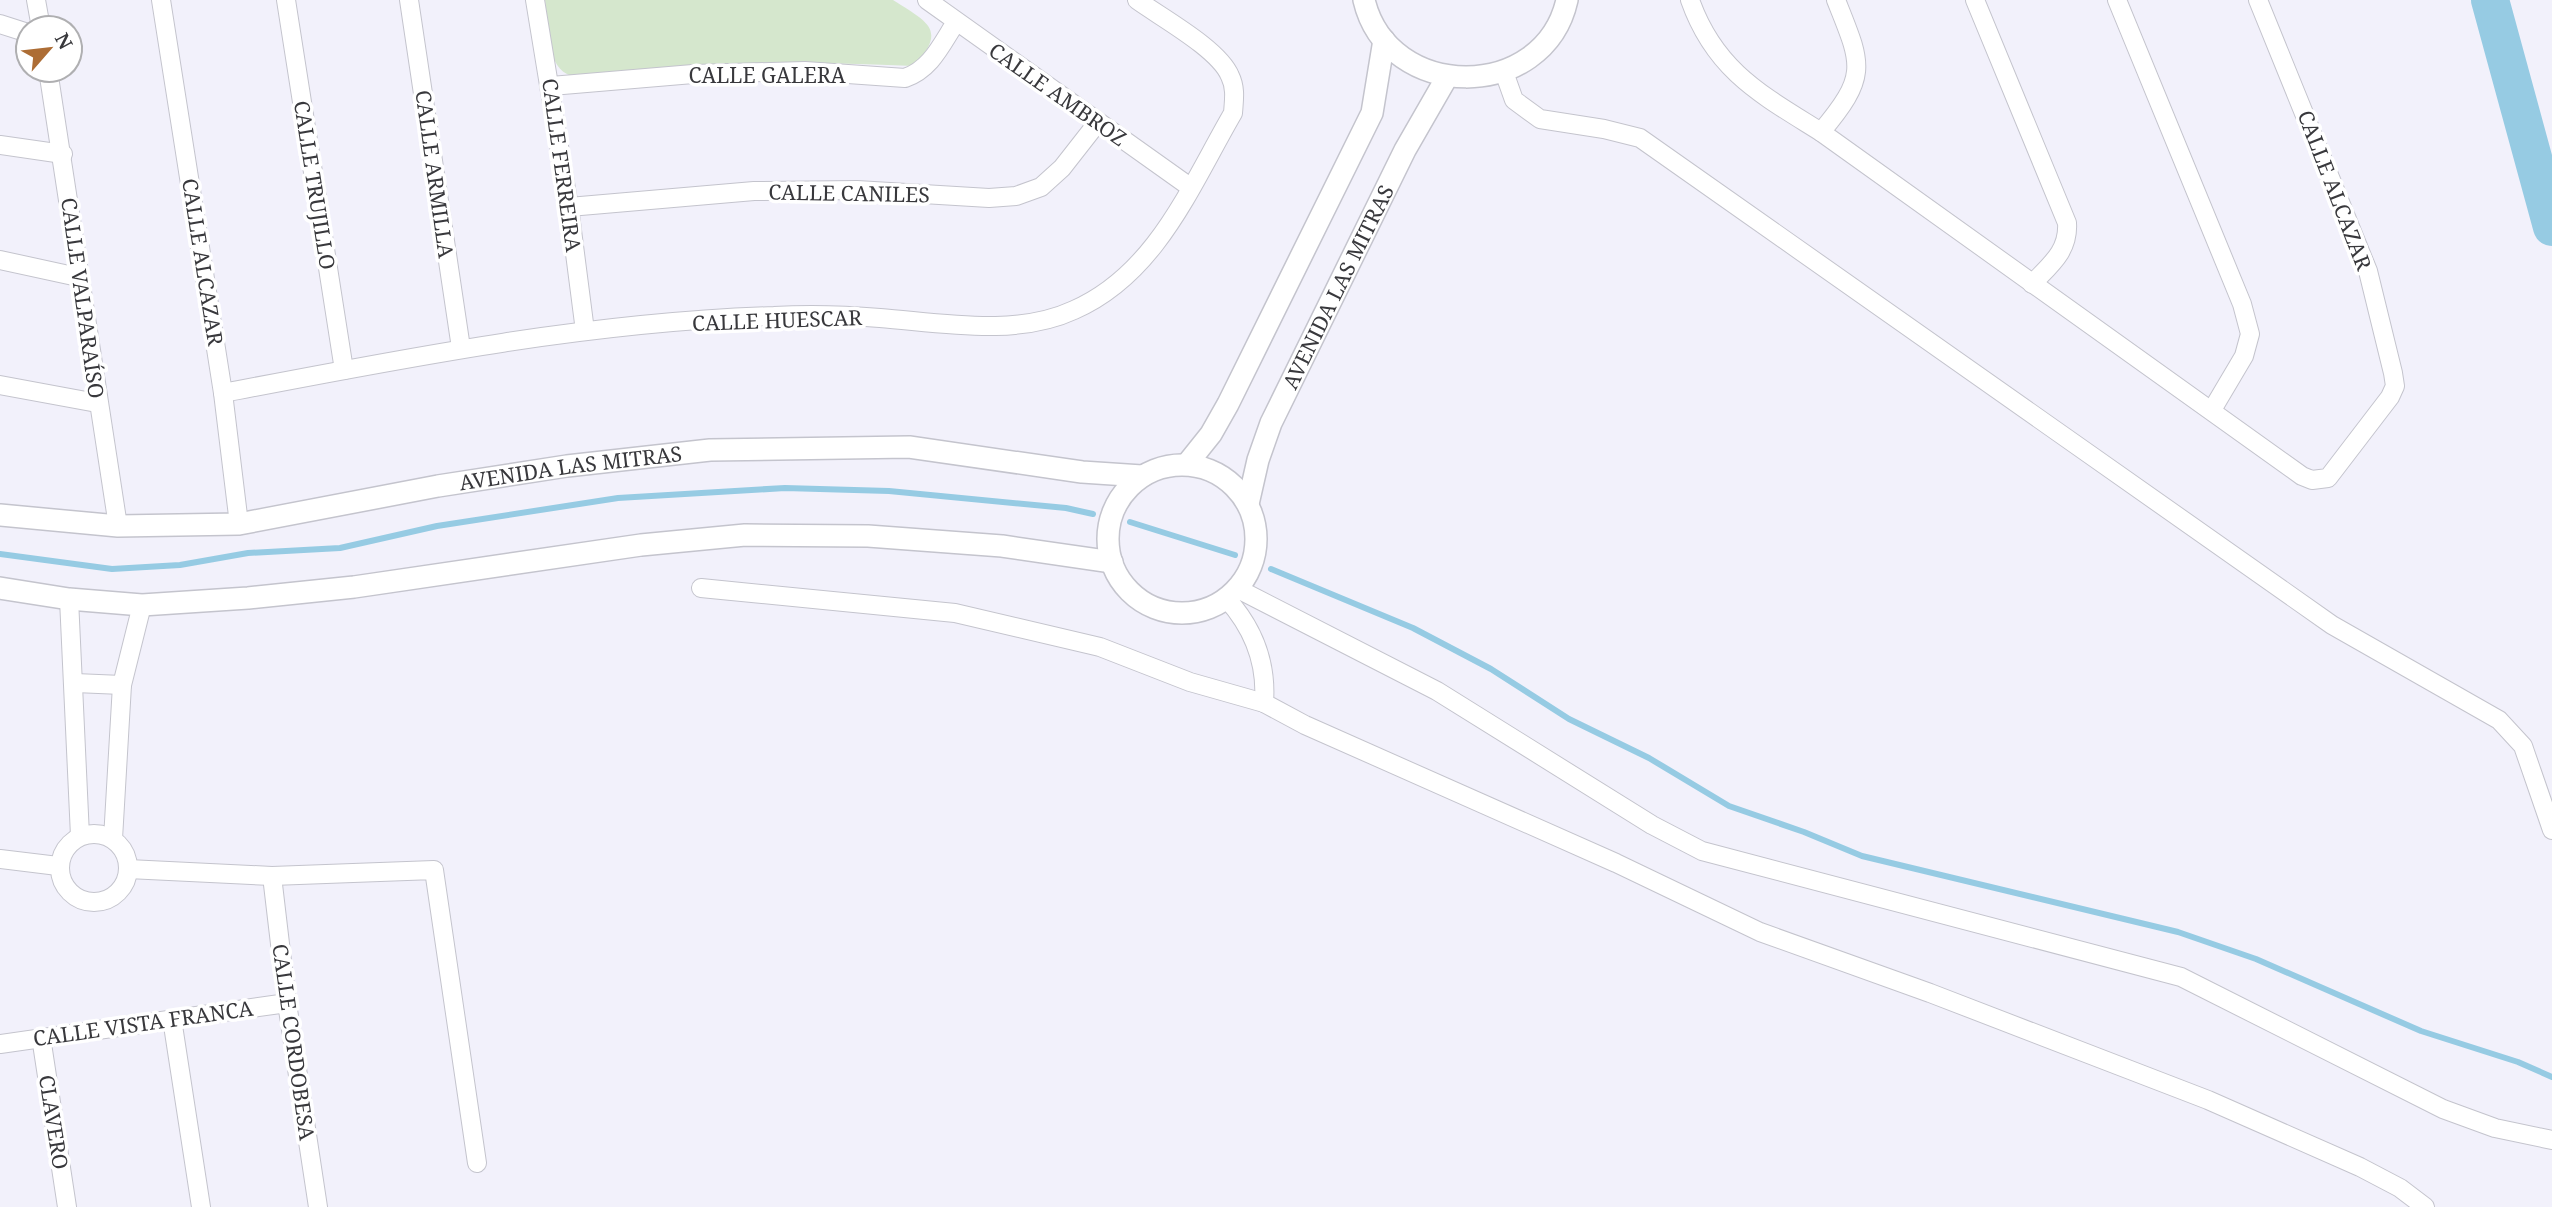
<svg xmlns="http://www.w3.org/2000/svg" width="2552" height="1207" font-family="'Noto Serif',serif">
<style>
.park{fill:#d5e7cd}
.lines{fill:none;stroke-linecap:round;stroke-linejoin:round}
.stream{stroke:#96cbe3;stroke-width:6}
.river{stroke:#96cbe3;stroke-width:38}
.minor-casing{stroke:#c4c4cd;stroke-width:20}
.tertiary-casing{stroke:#c4c4cd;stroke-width:24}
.minor{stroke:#fff;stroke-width:18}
.tertiary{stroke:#fff;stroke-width:21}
.labels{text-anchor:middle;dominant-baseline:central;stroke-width:7;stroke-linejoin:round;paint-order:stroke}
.street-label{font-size:21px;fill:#38383c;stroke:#fff}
</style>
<rect width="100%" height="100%" fill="#f2f1fb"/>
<path class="park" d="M545 0H893C927 22 948 29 914 66 830 63 746 60 662 68 638 70 587 85 567 74 546 64 548 21 545 0Z"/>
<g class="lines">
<g class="stream">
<polyline points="1130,522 1235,555"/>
<polyline points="0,554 112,569 180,565 248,553 340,548 437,526 618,498 785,488 889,491 1066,508 1093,514"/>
<polyline points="1271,569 1413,628 1491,669 1569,719 1649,758 1729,806 1804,832 1862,856 2178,932 2256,959 2421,1031 2518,1062 2552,1077"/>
</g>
<polyline class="river" points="2490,0 2552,227"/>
<defs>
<g id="minor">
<polyline points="36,0 41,28"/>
<polyline points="161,0 223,393 239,524"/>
<polyline points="286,0 344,370"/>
<polyline points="409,0 461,348"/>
<polyline points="535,0 569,207 585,331"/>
<polyline points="927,0 1190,187"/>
<path d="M1690 0C1715 71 1762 95 1821 132L2302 476 2312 480 2328 478 2390 397 2395 386 2393 373 2368 271 2258 0"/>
<path d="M1975 0 2067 223C2069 251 2050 265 2032 284"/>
<polyline points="2117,0 2242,304 2250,334 2244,356 2212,410"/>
<polyline points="0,24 28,33"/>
<polyline points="48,70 118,526"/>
<polyline points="1504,72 1514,100 1540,119 1604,129 1640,138 2332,625 2499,720 2523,746 2552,830"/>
<path d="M551 86 693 74 805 71 905 78C931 69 941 45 956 22"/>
<path d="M1821 132C1869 75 1862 65 1836 0"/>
<polyline points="0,145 63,154"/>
<polyline points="569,207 754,191 857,190 989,198 1016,196 1041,187 1062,168 1098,122"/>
<polyline points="0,260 78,277"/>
<polyline points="0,385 97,403"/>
<path d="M223 393C405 358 588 322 774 316 809 314 845 315 880 318 943 323 1016 337 1074 310 1156 274 1190 187 1233 113 1234 100 1236 88 1230 76 1219 49 1162 18 1137 0"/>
<polyline points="701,588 955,613 1100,647 1190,682 1264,703"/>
<polyline points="1238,589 1437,691 1652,825 1702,851 2181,977 2443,1109 2495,1128 2552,1140"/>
<polyline points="69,599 80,836"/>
<path d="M1227 599C1253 628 1267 663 1264 703L1305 725 1616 863 1760 932 1930 993 2208 1100 2360 1167 2400 1188 2425 1207"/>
<polyline points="75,683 122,685"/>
<circle cx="94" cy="868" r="34"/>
<polyline points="113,839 122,685 142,605"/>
<polyline points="0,859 58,866"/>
<polyline points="128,869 272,876 434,870 477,1163"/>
<polyline points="272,876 287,1003 318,1207"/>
<polyline points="172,1019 201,1207"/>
<polyline points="41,1037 67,1207"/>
<polyline points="0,1044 287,1003"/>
</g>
<g id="tertiary">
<path d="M1364 0C1388 102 1544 103 1567 0"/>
<polyline points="1187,464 1211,434 1228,404 1372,113 1384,40"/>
<circle cx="1182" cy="539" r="74"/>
<path id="s1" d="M1248 504 1258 460 1271 423 1405 150 1447 77"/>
<path id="s2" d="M0 515 118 526 239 524 438 486 567 466 710 450 909 447 1082 472 1142 476"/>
<polyline points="0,588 69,599 142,605 248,598 354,587 641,545 745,535 868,536 1002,546 1112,562"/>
</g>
</defs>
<use href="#minor" class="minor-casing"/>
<use href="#tertiary" class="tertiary-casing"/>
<use href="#minor" class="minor"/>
<use href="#tertiary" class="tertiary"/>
</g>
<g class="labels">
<g class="street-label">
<text x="767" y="75">CALLE GALERA</text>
<text transform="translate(1058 94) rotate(35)">CALLE AMBROZ</text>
<text transform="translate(562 165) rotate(82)">CALLE FERREIRA</text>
<text transform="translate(435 174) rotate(82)">CALLE ARMILLA</text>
<text transform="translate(315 185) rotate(81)">CALLE TRUJILLO</text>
<text transform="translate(2335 190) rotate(69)">CALLE ALCAZAR</text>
<text transform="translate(849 193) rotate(1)">CALLE CANILES</text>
<text transform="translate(203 262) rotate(81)">CALLE ALCAZAR</text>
<text stroke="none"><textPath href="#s1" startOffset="236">AVENIDA LAS MITRAS</textPath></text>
<text transform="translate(83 298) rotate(82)">CALLE VALPARAÍSO</text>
<text transform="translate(777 320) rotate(-2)">CALLE HUESCAR</text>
<text stroke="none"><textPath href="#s2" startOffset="576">AVENIDA LAS MITRAS</textPath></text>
<text transform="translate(143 1023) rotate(-8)">CALLE VISTA FRANCA</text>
<text transform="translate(294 1042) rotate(82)">CALLE CORDOBESA</text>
<text transform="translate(54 1122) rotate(81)">CLAVERO</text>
</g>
</g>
<g transform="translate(49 49) rotate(62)"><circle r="33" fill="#ffffff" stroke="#afafb1" stroke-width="2"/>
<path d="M0-5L12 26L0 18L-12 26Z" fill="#ad6d35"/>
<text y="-10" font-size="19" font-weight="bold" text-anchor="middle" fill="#38383c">N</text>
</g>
</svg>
